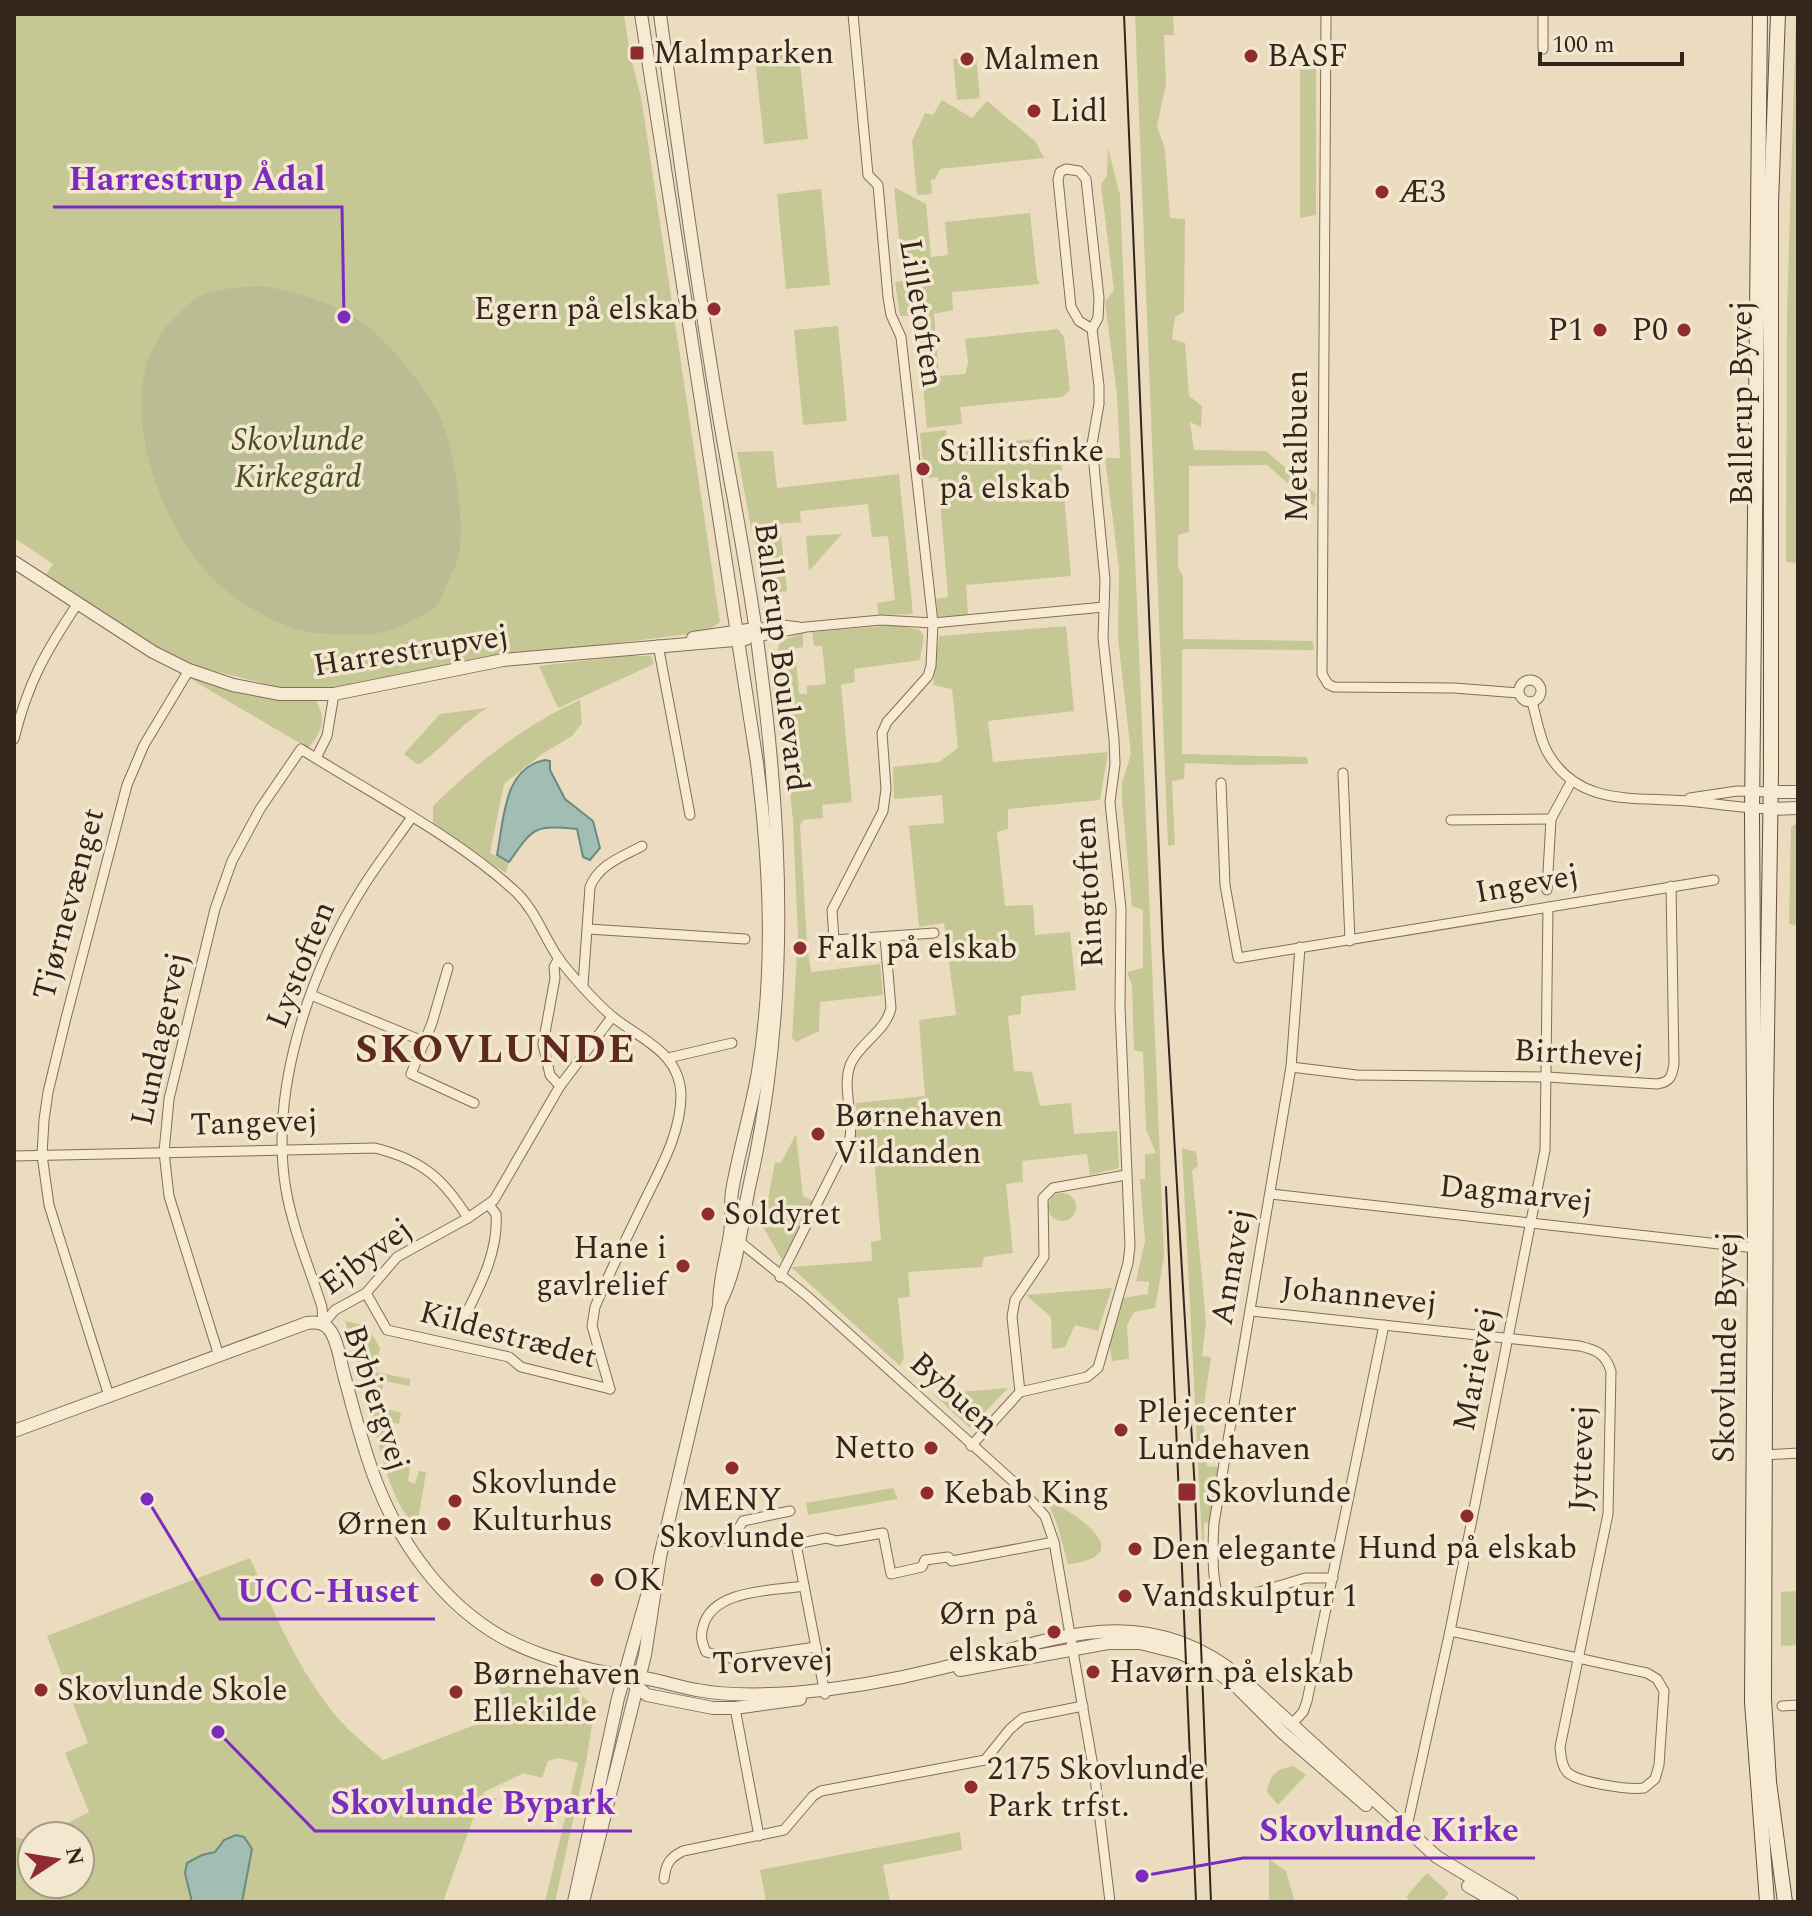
<svg xmlns="http://www.w3.org/2000/svg" width="1812" height="1916" font-family="Spectral,serif">
<style>
.green{fill:#c5c894}
.cemetery{fill:#babd94}
.water{fill:#a2bdb4;stroke:#6a8b81;stroke-width:2}
.lines{fill:none;stroke-linecap:round;stroke-linejoin:round}
.minor-casing{stroke:#836d59;stroke-width:11}
.tertiary-casing{stroke:#836d59;stroke-width:14}
.secondary-casing{stroke:#654f3c;stroke-width:16}
.minor{stroke:#f7ead2;stroke-width:9}
.tertiary{stroke:#f7ead2;stroke-width:12}
.secondary{stroke:#f7ead2;stroke-width:14}
.tram{stroke:#33271d;stroke-width:2}
.poi-dot{fill:#8f2c31;stroke:#f3e7cf;stroke-width:3}
.labels{text-anchor:middle;dominant-baseline:central;stroke-width:7;stroke-linejoin:round;paint-order:stroke}
.poi-label{font-size:32px;fill:#33271d;stroke:#f3e7cf;text-anchor:start}
.street-label{font-size:32px;fill:#33271d;stroke:#f3e7cf}
.park-label{font-size:32px;font-style:italic;fill:#464f24;stroke:#f3e7cf}
.district-label{font-size:40px;font-weight:bold;letter-spacing:2px;fill:#5e291e;stroke:#f3e7cf}
.leader{fill:none;stroke:#7b2cbf;stroke-width:3}
.callout-dot{fill:#7b2cbf;stroke:#f3e7cf;stroke-width:3}
.callout-label{font-size:34px;text-anchor:middle;font-weight:bold;fill:#7b2cbf;stroke:#f3e7cf;stroke-width:7;stroke-linejoin:round;paint-order:stroke}
</style>
<rect width="100%" height="100%" fill="#ebdcc0"/>
<g class="green">
<polygon points="14,14 624,14 630,54 641,97 720,622 705,632 467,662 352,687 312,690 281,688 195,666 155,647 46,575 53,564 14,538"/>
<polygon points="1135,14 1173,14 1174,35 1164,35 1166,84 1157,126 1165,149 1170,218 1185,219 1184,312 1175,317 1172,339 1185,343 1189,396 1202,406 1201,427 1190,422 1194,450 1266,451 1316,494 1314,506 1267,465 1189,466 1189,532 1178,535 1178,567 1183,577 1183,639 1313,641 1314,650 1182,649 1182,754 1307,757 1308,764 1241,765 1185,763 1184,779 1172,781 1175,845 1168,846"/>
<polygon points="1796,14 1798,14 1798,563 1786,562 1787,313"/>
<polygon points="798,44 808,139 764,144 754,48"/>
<polygon points="976,57 980,98 957,100 953,59"/>
<polygon points="1300,62 1310,62 1316,65 1316,215 1300,218"/>
<polygon points="942,100 972,118 987,101 1036,142 1044,158 940,169 935,179 931,180 932,194 917,195 912,141 925,113 933,115"/>
<polygon points="1108,148 1120,195 1164,1256 1155,1308 1134,1312 1127,1326 1129,1359 1112,1361 1109,1339 1122,1298 1148,1294 1149,1282 1136,1281 1145,1241 1140,1179 1145,1179 1145,1154 1156,1153 1146,1129 1143,1052 1134,1050 1132,986 1127,972 1143,968 1143,910 1132,906 1122,800 1122,783 1131,754 1118,638 1119,568 1105,458 1120,458 1117,395 1105,302 1114,290 1101,185 1107,175"/>
<polygon points="894,187 926,204 931,257 948,255 945,222 1030,213 1037,278 1040,284 952,292 953,310 934,314 939,376 965,374 968,363 965,339 1058,329 1064,337 1070,390 1062,397 960,407 962,424 927,428 916,316 900,316 895,282 903,281"/>
<polygon points="821,189 830,285 786,289 777,194"/>
<polygon points="838,326 847,421 803,425 794,330"/>
<polygon points="946,430 948,447 1036,439 1037,451 1060,449 1071,576 966,585 968,615 938,617 936,599 948,597 938,477 924,478 920,433"/>
<polygon points="773,451 777,488 899,474 913,614 878,615 877,603 895,600 888,536 872,537 868,504 800,511 801,522 780,524 787,591 769,594 751,527 737,452"/>
<polygon points="842,534 809,571 806,536"/>
<polygon points="896,625 920,630 924,636 920,660 854,669 855,682 841,685 852,802 822,805 823,818 803,820 800,825 807,944 811,972 880,964 883,995 820,1002 819,1031 796,1042 792,1038 798,936 793,820 775,660 780,641 803,633 803,647 795,649 799,694 807,694 807,686 826,684 822,646 814,646 812,632"/>
<polygon points="1066,626 1074,711 988,721 993,762 1108,752 1100,800 1008,809 1008,829 997,832 1005,906 1033,905 1035,935 1070,932 1076,990 1021,996 1021,1014 1008,1016 1014,1071 1032,1072 1040,1106 1071,1103 1074,1134 1117,1131 1119,1168 1090,1175 1087,1154 1022,1161 1023,1182 1006,1184 1013,1253 984,1257 982,1267 908,1272 910,1297 898,1298 904,1358 900,1366 791,1267 872,1261 871,1242 881,1240 873,1147 849,1149 857,1129 856,1103 925,1096 919,1020 956,1015 944,923 919,927 909,826 944,823 942,795 894,799 893,767 939,762 958,748 952,689 933,685 939,636"/>
<polygon points="625,656 651,656 654,664 558,708 539,666"/>
<path d="M189 678 278 699 316 701C327 720 322 732 308 748Z"/>
<path d="M580 700 582 723 572 736 542 754 504 784 490 853 509 862 506 873 445 836 433 824V806C478 762 523 726 580 700Z"/>
<path d="M487 708C462 723 444 747 420 764L415 763 404 754 440 714Z"/>
<polygon points="1798,822 1798,926 1789,924 1791,827"/>
<polygon points="796,1134 803,1196 813,1201 782,1260 763,1227 775,1162 781,1163"/>
<polygon points="1182,1148 1196,1152 1198,1166 1192,1170 1206,1322 1202,1356 1211,1357 1202,1418 1207,1443 1207,1466 1218,1467 1211,1522 1204,1523 1204,1542 1202,1542"/>
<circle cx="1062" cy="1207" r="14"/>
<polygon points="1112,1288 1098,1331 1075,1325 1065,1347 1052,1349 1051,1317 1026,1295"/>
<path d="M345 1321 367 1326 380 1348 376 1372 410 1379V1386L384 1381 379 1406 401 1413 399 1424 383 1421 395 1464 410 1466 408 1481 415 1484 419 1471 426 1472 418 1521H413C388 1504 372 1413 363 1381 358 1361 351 1341 345 1321Z"/>
<polygon points="1008,1388 970,1428 933,1394"/>
<polygon points="893,1488 898,1499 808,1515 806,1503"/>
<path d="M1046 1499C1074 1512 1142 1556 1068 1564L1057 1524Z"/>
<path d="M250 1558C275 1614 297 1669 337 1717 350 1733 368 1746 383 1760L506 1713 494 1671 532 1685 542 1672 577 1684 582 1696 595 1707 586 1762 555 1902H545L578 1763 559 1758 548 1761 542 1778 524 1773 482 1793 497 1799 492 1804 479 1802 443 1902H14V1837L32 1841V1884H80V1836H43L89 1812 65 1753 88 1743 47 1636Z"/>
<polygon points="1797,1591 1798,1645 1781,1646 1781,1592"/>
<path d="M1293 1766 1306 1775 1278 1805 1267 1792C1270 1774 1275 1770 1293 1766Z"/>
<polygon points="960,1832 962,1850 883,1865 890,1902 764,1902 766,1901 760,1870"/>
<polygon points="1269,1859 1286,1871 1295,1902 1269,1902"/>
<polygon points="1427,1873 1449,1893 1441,1902 1412,1902 1406,1897"/>
</g>
<path class="cemetery" d="M262 286C302 293 341 304 373 331 398 353 420 382 437 411 454 440 465 521 459 554 457 565 450 577 445 588 443 592 441 600 438 604 429 614 413 620 401 626 379 636 354 636 330 634 320 633 309 633 300 630 267 621 226 595 204 569 153 510 109 382 174 318 182 310 192 300 202 295 220 288 243 287 262 286Z"/>
<g class="water">
<path d="M545 760 550 761V770L565 799 593 821 600 848 590 860 583 857 577 829C533 825 534 827 509 862L497 855C504 820 503 768 545 760Z"/>
<polygon points="236,1835 244,1837 252,1849 242,1902 192,1902 185,1873 187,1863 202,1855 215,1852 224,1840"/>
</g>
<g class="lines">
<defs>
<g id="minor">
<polyline points="853,14 868,175 878,185 888,297 891,315 901,337 933,623 931,666 928,676 887,722 882,733 886,789 883,811 832,910 834,940 934,933"/>
<polyline points="1326,14 1322,674 1328,684 1334,687 1454,688 1519,693"/>
<polyline points="1543,49 1543,14"/>
<polyline points="755,629 783,625 799,627"/>
<polyline points="757,637 806,627 881,620 933,623 1104,607"/>
<polyline points="658,645 690,815"/>
<circle cx="1530" cy="691" r="11"/>
<path d="M1532 702C1537 719 1540 741 1549 755 1577 801 1623 798 1670 800 1703 801 1736 808 1769 809"/>
<path d="M14 739C28 682 46 651 78 603"/>
<polyline points="316,758 327,736 334,694"/>
<polyline points="1343,773 1350,941"/>
<polyline points="1221,783 1225,885 1238,958 1714,880"/>
<polyline points="1690,798 1737,791 1770,792"/>
<polyline points="1451,820 1551,819"/>
<polyline points="1547,890 1551,819 1571,782"/>
<polyline points="588,929 745,939"/>
<path d="M1300 947 1291 1067 1214 1523C1213 1538 1211 1583 1219 1595 1222 1600 1225 1600 1230 1601L1305 1578H1333"/>
<polyline points="559,958 554,967 555,978 543,1044 550,1075 560,1086"/>
<polyline points="448,968 432,1023 411,1074 474,1103"/>
<path d="M583 985 590 887C599 864 622 857 642 846"/>
<polyline points="311,995 425,1042"/>
<polyline points="668,1058 732,1043"/>
<path d="M1291 1067 1357 1075 1547 1077 1657 1084C1670 1082 1672 1077 1674 1064L1671 886"/>
<path d="M14 1156 375 1148C422 1160 443 1178 468 1218"/>
<polyline points="1271,1194 1755,1248"/>
<polyline points="735,1241 740,1242 807,1296 1017,1485 1045,1516 1054,1542 1095,1778 1110,1902"/>
<path d="M780 1277 850 1138C854 1114 841 1086 851 1063 861 1042 886 1031 891 1008L885 937"/>
<polyline points="366,1293 387,1330 509,1357 521,1367 610,1389"/>
<path d="M1251 1311 1580 1346C1596 1350 1605 1353 1611 1371L1608 1514 1560 1747C1561 1755 1561 1765 1567 1772 1578 1783 1629 1790 1644 1788L1655 1779 1659 1765 1664 1691 1657 1679 1647 1673C1581 1659 1516 1644 1450 1631"/>
<path d="M323 1324 322 1307C310 1269 293 1230 286 1190 269 1090 310 971 363 887 378 863 396 840 412 817"/>
<polyline points="323,1324 335,1310 366,1293 397,1257 468,1218 494,1200 560,1086 612,1017"/>
<path d="M461 1324C478 1290 499 1253 496 1214L489 1205"/>
<path d="M219 1356 169 1196 164 1152 169 1099 215 909 232 861 260 809 301 749C370 793 457 837 517 893 536 912 544 937 559 959 572 976 596 1003 613 1017 640 1039 680 1052 681 1095 681 1133 660 1169 644 1202 627 1237 610 1271 595 1307L592 1326 610 1389"/>
<polyline points="1020,1392 1012,1317 1015,1300 1044,1257 1043,1198 1053,1188 1126,1175"/>
<polyline points="109,1396 49,1205 42,1155 44,1120 48,1092 66,1018 127,785 144,745 189,670"/>
<polyline points="971,1446 1020,1392 1087,1377 1098,1368 1128,1263 1130,1246 1120,1007 1121,909 1110,802 1115,764 1114,739 1103,638 1105,580 1092,444 1099,404 1099,386 1092,329 1098,318 1099,298 1086,179 1079,171 1066,169 1060,172 1058,179 1071,307 1079,321 1092,329"/>
<polyline points="1765,1455 1798,1453"/>
<polyline points="704,1543 734,1536 743,1521 790,1511"/>
<path d="M804 1586C772 1591 712 1589 703 1627 700 1636 702 1643 706 1652L734 1659 816 1647"/>
<polyline points="825,1694 796,1544 826,1538 837,1541 883,1533 891,1574 922,1567 925,1560 948,1557 952,1561 1054,1542"/>
<polyline points="1782,1706 1798,1705"/>
<polyline points="735,1708 759,1836"/>
<polyline points="1291,1725 1303,1712 1307,1701 1384,1325"/>
<polyline points="1400,1833 1408,1822 1450,1631 1545,1150 1548,907"/>
<path d="M664 1879C666 1864 669 1858 683 1851L784 1830 813 1796 821 1791 985 1760 1010 1729 1023 1718 1083 1706"/>
</g>
<g id="tertiary">
<path d="M660 14C678 148 697 283 719 416 733 498 750 579 760 662 783 835 789 1011 750 1183 741 1223 739 1265 720 1303"/>
<polyline points="14,562 153,652 189,670 233,685 280,694 334,694 503,660 746,639"/>
<polyline points="693,638 755,629"/>
<polyline points="1770,792 1798,792"/>
<polyline points="1769,809 1798,808"/>
<path d="M14 1431 307 1323C314 1322 323 1322 329 1329 338 1340 340 1361 344 1375 354 1411 363 1449 377 1484 401 1545 443 1603 500 1636 526 1651 556 1660 585 1668 605 1674 625 1674 644 1678 662 1681 679 1687 697 1690 728 1696 762 1695 793 1693 842 1689 894 1680 942 1668 1050 1641 1142 1597 1240 1677L1437 1857 1512 1902"/>
<polyline points="960,1670 1108,1643 1140,1643 1180,1653 1207,1665 1234,1684 1283,1733 1366,1805"/>
<polyline points="633,1683 647,1695 713,1708 735,1708 800,1699"/>
<polyline points="1468,1886 1496,1902"/>
<polyline points="574,1902 618,1698 651,1582"/>
<path d="M583 1902 645 1655 660 1557 719 1306C719 1280 726 1259 730 1234 732 1220 730 1206 732 1191 739 1151 751 1112 758 1072 775 969 770 866 757 763L641 14"/>
</g>
<g id="secondary">
<polyline points="1760,14 1752,816 1755,1248 1752,1702 1767,1902"/>
<polyline points="1778,14 1771,203 1771,772 1766,1101 1764,1699 1769,1782 1785,1902"/>
</g>
</defs>
<use href="#minor" class="minor-casing"/>
<use href="#tertiary" class="tertiary-casing"/>
<use href="#secondary" class="secondary-casing"/>
<use href="#minor" class="minor"/>
<use href="#tertiary" class="tertiary"/>
<use href="#secondary" class="secondary"/>
<g class="tram">
<polyline points="1124,14 1163,949 1195,1491 1211,1902"/>
<polyline points="1166,1187 1196,1902"/>
</g>
</g>
<g class="poi-dot">
<rect x="629" y="45" width="16" height="16" rx="4"/>
<circle cx="1251" cy="56" r="8"/>
<circle cx="967" cy="59" r="8"/>
<circle cx="1034" cy="111" r="8"/>
<circle cx="1382" cy="192" r="8"/>
<circle cx="714" cy="309" r="8"/>
<circle cx="1600" cy="330" r="8"/>
<circle cx="1684" cy="330" r="8"/>
<circle cx="923" cy="469" r="8"/>
<circle cx="800" cy="948" r="8"/>
<circle cx="818" cy="1134" r="8"/>
<circle cx="708" cy="1214" r="8"/>
<circle cx="683" cy="1266" r="8"/>
<circle cx="1121" cy="1430" r="8"/>
<circle cx="931" cy="1448" r="8"/>
<circle cx="732" cy="1468" r="8"/>
<rect x="1177" y="1482" width="20" height="20" rx="4"/>
<circle cx="927" cy="1493" r="8"/>
<circle cx="455" cy="1501" r="8"/>
<circle cx="1467" cy="1516" r="8"/>
<circle cx="444" cy="1524" r="8"/>
<circle cx="1135" cy="1549" r="8"/>
<circle cx="597" cy="1580" r="8"/>
<circle cx="1125" cy="1596" r="8"/>
<circle cx="1054" cy="1632" r="8"/>
<circle cx="1093" cy="1672" r="8"/>
<circle cx="41" cy="1690" r="8"/>
<circle cx="456" cy="1692" r="8"/>
<circle cx="971" cy="1787" r="8"/>
</g>
<g class="labels">
<g class="poi-label">
<text x="653" y="53">Malmparken</text>
<text x="1267" y="56">BASF</text>
<text x="983" y="59">Malmen</text>
<text x="1050" y="111">Lidl</text>
<text x="1398" y="192">Æ3</text>
<text x="698" y="309" text-anchor="end">Egern på elskab</text>
<text x="1584" y="330" text-anchor="end">P1</text>
<text x="1668" y="330" text-anchor="end">P0</text>
<text x="939" y="451">Stillitsfinke<tspan x="939" dy="37">på elskab</tspan></text>
<text x="816" y="948">Falk på elskab</text>
<text x="834" y="1116">Børnehaven<tspan x="834" dy="37">Vildanden</tspan></text>
<text x="724" y="1214">Soldyret</text>
<text x="667" y="1248" text-anchor="end">Hane i<tspan x="667" dy="37">gavlrelief</tspan></text>
<text x="1137" y="1412">Plejecenter<tspan x="1137" dy="37">Lundehaven</tspan></text>
<text x="915" y="1448" text-anchor="end">Netto</text>
<text x="471" y="1483">Skovlunde<tspan x="471" dy="37">Kulturhus</tspan></text>
<text x="1205" y="1492">Skovlunde</text>
<text x="943" y="1493">Kebab King</text>
<text x="732" y="1500" text-anchor="middle">MENY<tspan x="732" dy="37">Skovlunde</tspan></text>
<text x="428" y="1524" text-anchor="end">Ørnen</text>
<text x="1467" y="1548" text-anchor="middle">Hund på elskab</text>
<text x="1151" y="1549">Den elegante</text>
<text x="613" y="1580">OK</text>
<text x="1141" y="1596">Vandskulptur 1</text>
<text x="1038" y="1614" text-anchor="end">Ørn på<tspan x="1038" dy="37">elskab</tspan></text>
<text x="1109" y="1672">Havørn på elskab</text>
<text x="472" y="1674">Børnehaven<tspan x="472" dy="37">Ellekilde</tspan></text>
<text x="57" y="1690">Skovlunde Skole</text>
<text x="987" y="1769">2175 Skovlunde<tspan x="987" dy="37">Park trfst.</tspan></text>
</g>
<g class="street-label">
<text transform="translate(921 313) rotate(81)">Lilletoften</text>
<text transform="translate(1742 403) rotate(-90)">Ballerup Byvej</text>
<text transform="translate(1297 446) rotate(-90)">Metalbuen</text>
<text transform="translate(411 651) rotate(-9)">Harrestrupvej</text>
<text transform="translate(781 657) rotate(83)">Ballerup Boulevard</text>
<text transform="translate(1527 884) rotate(-10)">Ingevej</text>
<text transform="translate(1089 892) rotate(-93)">Ringtoften</text>
<text transform="translate(69 904) rotate(-75)">Tjørnevænget</text>
<text transform="translate(301 965) rotate(-68)">Lystoften</text>
<text transform="translate(160 1039) rotate(-78)">Lundagervej</text>
<text transform="translate(1579 1054) rotate(3)">Birthevej</text>
<text transform="translate(254 1123) rotate(-2)">Tangevej</text>
<text transform="translate(1516 1194) rotate(6)">Dagmarvej</text>
<text transform="translate(366 1257) rotate(-37)">Ejbyvej</text>
<text transform="translate(1232 1267) rotate(-80)">Annavej</text>
<text transform="translate(1359 1296) rotate(6)">Johannevej</text>
<text transform="translate(508 1335) rotate(15)">Kildestrædet</text>
<text transform="translate(1726 1347) rotate(-89)">Skovlunde Byvej</text>
<text transform="translate(1476 1369) rotate(-79)">Marievej</text>
<text transform="translate(954 1394) rotate(42)">Bybuen</text>
<text transform="translate(376 1398) rotate(72)">Bybjergvej</text>
<text transform="translate(1582 1458) rotate(-88)">Jyttevej</text>
<text transform="translate(773 1662) rotate(-2)">Torvevej</text>
</g>
<g class="park-label">
<text x="298" y="440">Skovlunde<tspan x="298" dy="37">Kirkegård</tspan></text>
</g>
<g class="district-label">
<text x="496" y="1050">SKOVLUNDE</text>
</g>
</g>
<path class="leader" d="M344 317L342 207H53M147 1499L220 1619H435M218 1732L315 1831H632M1142 1876L1243 1858H1535"/>
<g class="callout-dot">
<circle cx="344" cy="317" r="8"/>
<circle cx="147" cy="1499" r="8"/>
<circle cx="218" cy="1732" r="8"/>
<circle cx="1142" cy="1876" r="8"/>
</g>
<g class="callout-label">
<text x="197" y="190">Harrestrup Ådal</text>
<text x="328" y="1602">UCC-Huset</text>
<text x="473" y="1814">Skovlunde Bypark</text>
<text x="1389" y="1841">Skovlunde Kirke</text>
</g>
<rect width="1812" height="1916" fill="none" stroke="#33271d" stroke-width="32"/>
<g transform="translate(56 1860) rotate(78)"><circle r="38" fill="#f3e7cf" stroke="#a69a88" stroke-width="2"/>
<path d="M0-6L14 30L0 20L-14 30Z" fill="#8f2c31"/>
<text y="-12" font-size="22" font-weight="bold" text-anchor="middle" fill="#33271d">N</text>
</g>
<path d="M1540 52v12h142v-12" fill="none" stroke="#33271d" stroke-width="4"/>
<text x="1552" y="52" font-size="24" fill="#33271d" stroke="#f3e7cf" stroke-width="6" paint-order="stroke">100 m</text>
</svg>
